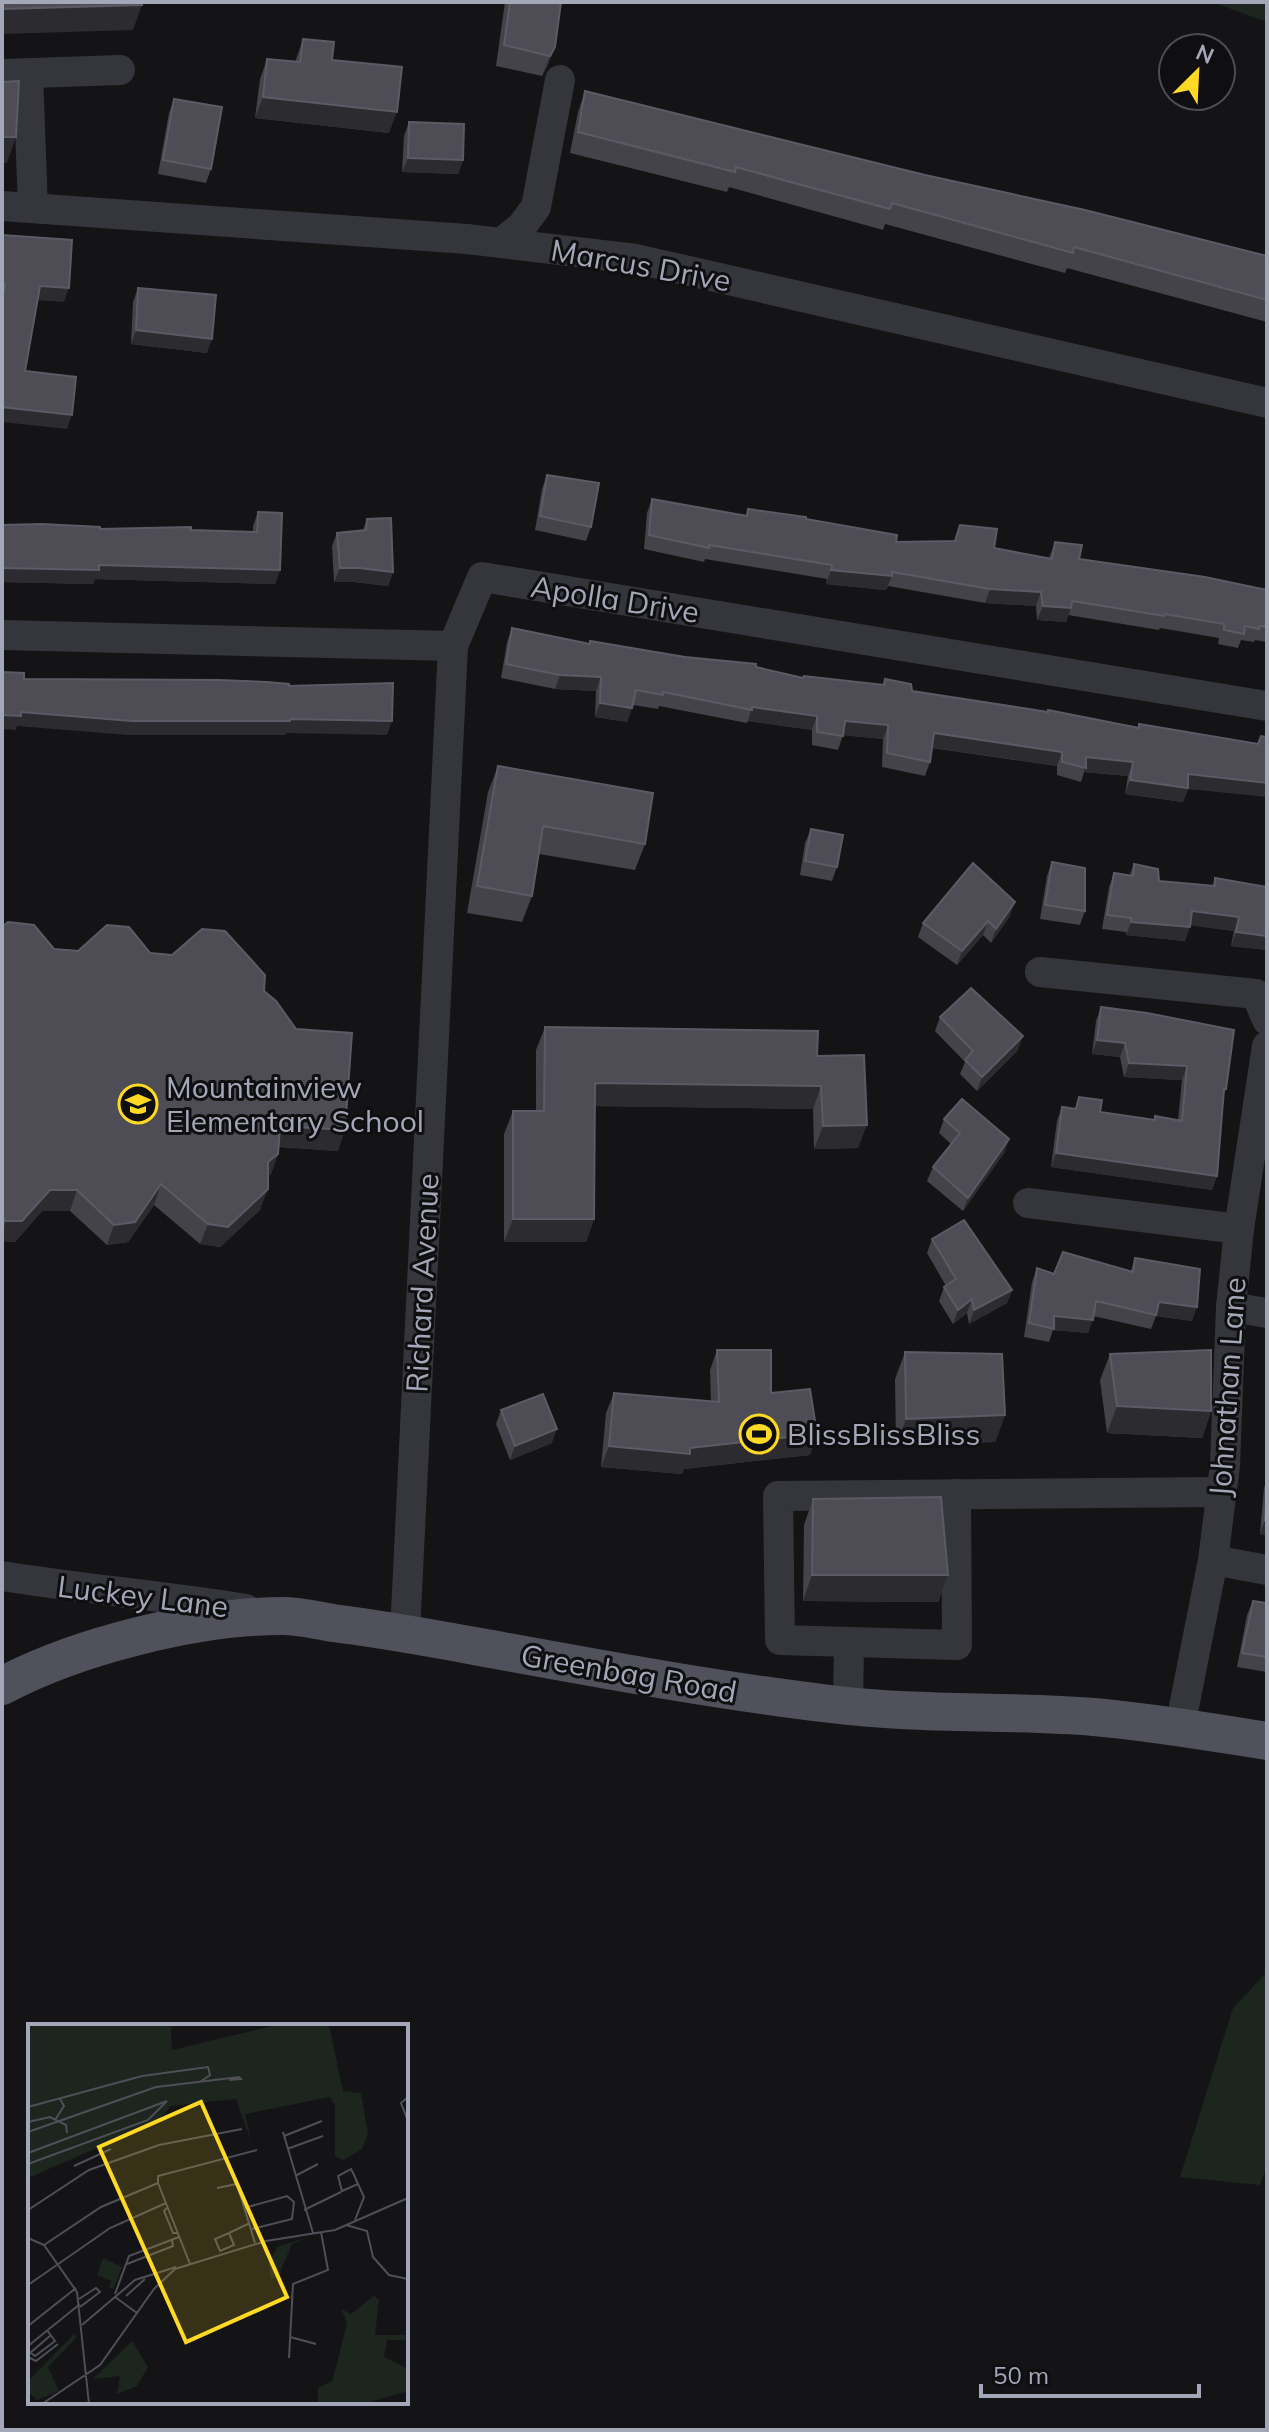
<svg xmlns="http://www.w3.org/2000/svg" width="1269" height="2432" font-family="Mulish,sans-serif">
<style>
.green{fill:#1c251e}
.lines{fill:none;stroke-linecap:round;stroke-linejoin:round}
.minor{stroke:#35353c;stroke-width:30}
.major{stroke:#50515b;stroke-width:38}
.wall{fill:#434349}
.shaded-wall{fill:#2c2b30}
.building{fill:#4e4d55;stroke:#5b5b65;stroke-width:2}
.labels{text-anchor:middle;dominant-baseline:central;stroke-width:6;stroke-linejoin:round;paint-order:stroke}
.street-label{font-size:30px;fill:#a4a7b8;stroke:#0f0f11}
.poi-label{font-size:30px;fill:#a4a7b8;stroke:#0f0f11;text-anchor:start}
.inset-road{fill:none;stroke:#4e4f57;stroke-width:2}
.view{fill:#ffd923;fill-opacity:0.15;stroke:#ffd923;stroke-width:4}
.inset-edge{fill:none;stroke:#a4a7b8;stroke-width:4}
</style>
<rect width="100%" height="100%" fill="#141416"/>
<g class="green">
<polygon points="1212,2 1267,2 1267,22"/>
<polygon points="1267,1972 1267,2166 1260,2185 1180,2177 1233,2008"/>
</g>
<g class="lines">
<g class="minor">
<polyline points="2,74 120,70"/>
<polyline points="28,74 33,208"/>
<polyline points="2,206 467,239 636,259 1267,403"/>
<polyline points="501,243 522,226 536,207 560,80"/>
<polyline points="2,635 453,646"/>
<polyline points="1040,972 1256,994 1267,1020"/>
<polyline points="1028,1203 1239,1229"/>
<polyline points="1231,1307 1267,1313"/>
<polyline points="956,1494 957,1645 780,1640 778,1496 1221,1492"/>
<polyline points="1213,1560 1267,1570"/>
<path d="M2 1576C83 1589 165 1596 246 1609"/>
<polyline points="405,1633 453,646 482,577 1267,706"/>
<polyline points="848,1706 849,1642"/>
<polyline points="1180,1727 1213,1560 1225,1465 1231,1307 1239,1229 1267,1046"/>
</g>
<path class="major" d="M2 1686C77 1646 197 1616 282 1616 299 1616 316 1620 333 1623 382 1629 431 1638 480 1647 596 1668 712 1690 830 1704 918 1715 1006 1710 1094 1717 1152 1722 1210 1732 1267 1741"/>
</g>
<g class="wall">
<polygon points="505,2 561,2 555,47 547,67 542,76 496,66"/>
<polygon points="303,39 332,60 389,133 255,118 260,79 267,59 295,62"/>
<polygon points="585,91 925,175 1267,256 1267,322 1067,268 1065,273 885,224 883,230 729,187 727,192 570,153 578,112"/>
<polygon points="174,99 211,169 206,183 158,174 169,113"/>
<polygon points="409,122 463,160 458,174 402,172 404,136"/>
<polygon points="138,288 207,353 131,344 133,302"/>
<polygon points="547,475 591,527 586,541 535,530 542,489"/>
<polygon points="652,499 746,516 748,509 806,519 896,542 994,548 1049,558 1055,542 1079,559 1267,590 1267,642 1255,640 1254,642 1241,640 1238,648 1218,644 1219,638 1160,628 1159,630 1068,615 1066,622 1037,620 1036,606 985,603 888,586 886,590 826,584 827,579 705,559 704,562 644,549 647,513"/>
<polygon points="258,512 280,570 275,584 95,579 93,584 2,582 2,525 100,529 253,532 253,526"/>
<polygon points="367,519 393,572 388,586 354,582 334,582 332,546 337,533 363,530"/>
<polygon points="512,628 590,644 756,667 803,678 883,685 885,679 912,691 1138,728 1258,744 1267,737 1209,790 1188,789 1183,802 1125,794 1128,776 1084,772 1081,782 1057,775 1057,766 932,748 930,762 925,776 882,767 883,739 843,735 838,750 812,745 812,730 748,721 747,723 659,706 658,709 633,705 627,722 595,717 596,691 555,689 501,678 507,642"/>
<polygon points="498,766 645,844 635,870 539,854 532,896 522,922 467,913 488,792"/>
<polygon points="811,829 837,867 832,881 800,875 805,843"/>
<polygon points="1052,862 1085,911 1080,925 1040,919 1047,876"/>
<polygon points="1134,864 1159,881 1212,886 1215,878 1267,887 1267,950 1231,946 1234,931 1190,925 1185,941 1126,935 1126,932 1102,929 1109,887 1114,873 1129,876"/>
<polygon points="1010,916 991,943 983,935 957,965 918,937 923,923"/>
<polygon points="2,927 54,949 150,953 264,991 338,1151 279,1147 278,1154 271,1174 268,1176 260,1210 220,1247 200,1244 154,1205 128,1242 107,1245 70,1211 42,1211 15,1242 2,1241"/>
<polygon points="1101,1007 1226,1089 1223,1097 1217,1176 1212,1190 1051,1167 1057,1121 1062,1107 1075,1109 1079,1097 1100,1112 1154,1120 1155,1116 1178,1120 1182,1080 1124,1077 1120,1057 1092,1054 1096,1021"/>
<polygon points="940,1017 1018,1050 977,1091 960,1074 965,1062 935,1031"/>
<polygon points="545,1027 817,1056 858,1148 814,1149 813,1109 595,1106 594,1219 586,1242 504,1242 504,1134 513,1111 536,1111 536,1050"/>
<polygon points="944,1119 1009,1139 1004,1153 963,1211 927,1181 933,1167 951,1144 939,1133"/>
<polygon points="932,1239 1012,1290 1007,1303 969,1324 967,1313 953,1324 939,1301 944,1287 946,1286 927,1253"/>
<polygon points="1135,1258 1192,1321 1156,1316 1151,1329 1093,1316 1088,1333 1053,1330 1049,1342 1024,1337 1032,1282 1037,1268 1054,1274 1131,1271"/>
<polygon points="717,1350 771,1393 817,1434 810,1455 684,1469 682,1474 601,1467 606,1413 614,1393 711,1402 710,1370"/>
<polygon points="905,1352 1005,1415 995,1442 896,1445 895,1379"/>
<polygon points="1110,1354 1211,1411 1202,1438 1107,1433 1100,1380"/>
<polygon points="501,1410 552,1443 510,1460 496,1424"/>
<polygon points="1267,1479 1267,1535 1260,1534 1264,1488"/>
<polygon points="813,1499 948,1575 938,1602 803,1601 804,1525"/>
<polygon points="1253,1601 1267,1603 1267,1672 1237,1667 1247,1615"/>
</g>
<g class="shaded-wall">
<polygon points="142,5 133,30 2,34 2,9"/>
<polygon points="555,47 547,67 542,76 550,56"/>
<polygon points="263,97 397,112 389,133 255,118"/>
<polygon points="2,137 16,137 7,163 2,163"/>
<polygon points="408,158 463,160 458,174 402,172"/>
<polygon points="40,286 69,288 64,302 35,300"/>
<polygon points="136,330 212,339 207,353 131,344"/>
<polygon points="2,407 72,415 67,429 2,422"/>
<polygon points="99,565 280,570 275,584 95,579 93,584 2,582 2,568"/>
<polygon points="340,568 359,568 393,572 388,586 354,582 334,582"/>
<polygon points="831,570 892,576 886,590 826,584"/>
<polygon points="990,589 1041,592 1036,606 985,603"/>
<polygon points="1043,606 1071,608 1066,622 1037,620"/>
<polygon points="560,675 601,677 596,691 555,689"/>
<polygon points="600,703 632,708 627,722 595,717"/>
<polygon points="752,707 817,716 812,730 748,721"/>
<polygon points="21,712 290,719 392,721 387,735 286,733 285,735 127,735 17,726 16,730 2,729 2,715"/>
<polygon points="845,721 888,725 883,739 840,735"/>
<polygon points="934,733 1062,752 1057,766 928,747"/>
<polygon points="1086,757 1133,762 1128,776 1084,772"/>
<polygon points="1188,774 1267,783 1267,797 1188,789 1183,802 1125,794 1130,780"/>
<polygon points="1015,902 1010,916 991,943 996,929"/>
<polygon points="1192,911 1239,917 1234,931 1187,925"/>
<polygon points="988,921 983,935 957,965 962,951"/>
<polygon points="1131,922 1190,927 1185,941 1126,935"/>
<polygon points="1236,932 1267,936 1267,950 1231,946"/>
<polygon points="1023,1036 1018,1050 977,1091 982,1077"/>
<polygon points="1097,1040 1125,1043 1120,1057 1092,1054"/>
<polygon points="1129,1063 1187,1066 1182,1080 1124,1077"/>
<polygon points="595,1083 821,1086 813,1109 586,1106"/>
<polygon points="867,1125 858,1148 814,1149 823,1126"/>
<polygon points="280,1126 345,1130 338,1151 272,1146"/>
<polygon points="1009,1139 1004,1153 963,1211 968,1198"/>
<polygon points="1056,1153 1217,1176 1212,1190 1051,1167"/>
<polygon points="278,1154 271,1174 260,1183 268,1162"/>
<polygon points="161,1184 154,1205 128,1242 107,1245 114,1225"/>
<polygon points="268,1189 260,1210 220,1247 200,1244 208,1224"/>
<polygon points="50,1190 77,1190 70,1211 42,1211 15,1242 2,1241 2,1232 6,1221"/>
<polygon points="513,1219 594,1219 586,1242 504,1242"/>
<polygon points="1012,1290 1007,1303 969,1324 974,1310"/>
<polygon points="972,1299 967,1313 953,1324 958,1310"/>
<polygon points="1159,1302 1197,1307 1192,1321 1156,1316"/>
<polygon points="1054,1316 1093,1320 1088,1333 1053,1330"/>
<polygon points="1117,1406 1211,1411 1202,1438 1107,1433"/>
<polygon points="1005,1415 995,1442 896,1445 906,1419"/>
<polygon points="557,1429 552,1443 510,1460 515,1446"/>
<polygon points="817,1434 810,1455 684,1469 682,1474 601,1467 609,1446 690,1448"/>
<polygon points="1265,1520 1267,1520 1267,1535 1260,1534"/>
<polygon points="812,1575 948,1575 938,1602 803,1601"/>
</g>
<g class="building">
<polygon points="2,2 142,2 142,5 2,9"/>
<polygon points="510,2 561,2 555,47 550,56 504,45"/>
<polygon points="303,39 334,42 332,60 402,67 397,112 263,97 267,59 300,62"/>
<polygon points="19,81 16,137 2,137 2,82"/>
<polygon points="585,91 925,175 1085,210 1267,256 1267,300 1074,247 1073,253 892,203 890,209 736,167 735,172 578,132"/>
<polygon points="174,99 222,107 211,169 163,160"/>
<polygon points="409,122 464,124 463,160 408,158"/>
<polygon points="2,235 72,240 69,288 40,286 25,371 76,377 72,415 2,407 2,302 5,284 2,284"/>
<polygon points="138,288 216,295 212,339 136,330"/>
<polygon points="547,475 599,483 591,527 540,516"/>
<polygon points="652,499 747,516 748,509 806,517 806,519 897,535 896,542 955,541 960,525 997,529 994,548 1052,559 1055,542 1082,545 1079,559 1205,577 1267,590 1267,627 1259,626 1259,629 1245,626 1244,634 1224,630 1224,624 1165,614 1164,616 1072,601 1071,608 1043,606 1041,592 990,589 892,572 892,576 831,570 832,565 709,545 709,548 649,535"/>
<polygon points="258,512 282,513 280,570 99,565 99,570 2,568 2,525 42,524 100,527 100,529 191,527 191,530 257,532"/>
<polygon points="391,518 393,572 359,568 340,568 337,533 366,530 367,519"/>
<polygon points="512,628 590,644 590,641 685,657 756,664 756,667 803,678 804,676 884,685 885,679 911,684 912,691 1048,712 1048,710 1139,728 1139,724 1258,744 1261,736 1267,737 1267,783 1188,774 1188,788 1130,780 1133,762 1086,757 1086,768 1062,762 1062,752 934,733 930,762 887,753 888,725 845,721 843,736 817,732 817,716 752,707 752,710 663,692 663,695 636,690 632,708 600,703 601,677 560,675 506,664"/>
<polygon points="2,672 24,673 24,679 219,680 267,682 289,684 289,686 393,683 392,721 290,719 290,721 132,721 21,712 21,716 2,715"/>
<polygon points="498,766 653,793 645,844 543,826 532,896 477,886"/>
<polygon points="811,829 843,835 837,867 805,861"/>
<polygon points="1052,862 1085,868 1085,911 1045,905"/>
<polygon points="973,863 1015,902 996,929 988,921 962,951 923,923"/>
<polygon points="1134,864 1158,869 1159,881 1215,886 1215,878 1267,887 1267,936 1236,932 1239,917 1192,911 1190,927 1131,922 1131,918 1107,915 1114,873 1133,876"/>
<polygon points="8,922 34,925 54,949 78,951 107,925 129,927 150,953 172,955 202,929 225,931 265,975 264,991 276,1001 296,1029 352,1033 345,1130 280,1126 278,1154 268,1162 268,1189 228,1227 208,1224 161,1184 135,1222 114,1225 77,1190 50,1190 22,1221 6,1221 2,1217 2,927"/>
<polygon points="971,988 1023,1036 982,1077 965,1060 973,1051 940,1017"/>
<polygon points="1101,1007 1147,1013 1234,1030 1226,1089 1224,1089 1217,1176 1056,1153 1062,1107 1076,1109 1079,1097 1102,1100 1100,1112 1155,1120 1155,1116 1182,1121 1187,1066 1129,1063 1125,1043 1097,1040"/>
<polygon points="545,1027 818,1031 817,1056 864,1055 867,1125 823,1126 821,1086 595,1083 594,1219 513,1219 513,1111 544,1111"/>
<polygon points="962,1099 1009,1139 968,1198 933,1167 960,1133 944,1119"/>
<polygon points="964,1220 1012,1290 974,1310 972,1299 958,1310 944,1287 956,1279 932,1239"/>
<polygon points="1063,1252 1133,1272 1135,1258 1200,1269 1197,1307 1159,1302 1156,1315 1096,1301 1093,1320 1054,1316 1054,1329 1029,1323 1037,1268 1054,1274"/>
<polygon points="717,1350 771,1350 771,1393 810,1389 817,1434 690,1448 690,1454 609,1446 614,1393 719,1402"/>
<polygon points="1211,1350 1211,1411 1117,1406 1110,1354"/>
<polygon points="905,1352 1002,1354 1005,1415 906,1419"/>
<polygon points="543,1394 557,1429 515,1446 501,1410"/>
<polygon points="1267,1493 1267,1520 1265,1520"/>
<polygon points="941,1497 948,1575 812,1575 813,1499"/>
<polygon points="1253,1601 1267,1603 1267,1657 1242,1653"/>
</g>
<defs>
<symbol id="school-ring" viewBox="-11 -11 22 22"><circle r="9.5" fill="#0f0f11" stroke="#ffd923" stroke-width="1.5"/><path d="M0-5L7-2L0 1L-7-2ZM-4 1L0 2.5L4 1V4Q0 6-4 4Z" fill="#ffd923"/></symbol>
<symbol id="stadium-ring" viewBox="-11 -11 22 22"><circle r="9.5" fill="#0f0f11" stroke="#ffd923" stroke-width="1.5"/><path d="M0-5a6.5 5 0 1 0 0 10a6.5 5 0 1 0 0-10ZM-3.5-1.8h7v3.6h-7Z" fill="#ffd923"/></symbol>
</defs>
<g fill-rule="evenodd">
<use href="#school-ring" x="116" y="1082" width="44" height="44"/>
<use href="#stadium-ring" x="737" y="1412" width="44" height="44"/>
</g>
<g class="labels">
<g class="street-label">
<text transform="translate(641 265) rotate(10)">Marcus Drive</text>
<text transform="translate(615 599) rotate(9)">Apolla Drive</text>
<text transform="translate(422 1283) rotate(-87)">Richard Avenue</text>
<text transform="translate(1227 1387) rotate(-86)">Johnathan Lane</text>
<text transform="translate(143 1596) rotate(7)">Luckey Lane</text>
<text transform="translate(629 1673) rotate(10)">Greenbag Road</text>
</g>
<g class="poi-label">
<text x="166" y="1087">Mountainview<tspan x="166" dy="34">Elementary School</tspan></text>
<text x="787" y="1434">BlissBlissBliss</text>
</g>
</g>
<g transform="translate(28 2024)">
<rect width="380" height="380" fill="#141416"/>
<path d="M0 1H149L143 3 144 26 248 1H301L315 67 333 69 340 110 334 125 315 136 307 132V81L302 73 217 90 224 120 208 75 143 82 129 98 0 154ZM280 213 264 220 250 253 243 255 241 240 249 223ZM75 234 94 243 85 265 81 264 83 257 69 251ZM346 272 351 276 347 311H380V316H359L356 333 380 345V367L339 379H290V364L304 357 309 340 319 298 313 285 323 290ZM46 310 49 313 20 343 31 367 9 376 0 368V357ZM104 317 120 343 109 362 89 370 92 352 65 355Z" fill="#1c251e"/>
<path class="inset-road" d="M380 73 373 79 380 97M0 83 114 52 180 43 182 51 172 58M27 96 36 82 32 75M0 98 22 93 38 101 39 109M0 108 128 63 211 53 213 55 201 56M255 108 285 209M256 112 294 97M259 125 295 112M0 129 139 77 120 96 0 140M46 142 83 125M267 152 290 140M130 159 162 240M189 164 209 160 227 219M140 183 136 187 145 209H150M216 184 259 172 266 178 264 195 224 205M0 186 61 146 131 121 214 105M276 186 313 168M327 196 336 173 330 160 326 151 323 145 310 152 314 167 330 160M318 201 339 207 345 233 361 251 380 255M201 209 206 221 192 227 187 215 201 209 222 199M0 214 16 221 49 268 61 380M16 221 73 183 130 159V152L229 126M99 240 145 222 144 216M0 261 82 204 138 179M87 270 101 232 151 213M98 272 117 255M87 273 109 289M51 275 68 264 72 268 52 283M54 301 107 256 148 243M0 302 48 264M262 313 288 320M0 322 52 280M0 327 7 332 27 317 19 306M2 329 23 311M0 333 8 337 30 320M261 334 265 260 300 246 293 208M14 380 72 341 126 265 147 245 238 217 307 206 380 174"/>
<path class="view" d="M173 78 259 273 158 318 71 123Z"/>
<rect width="380" height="380" class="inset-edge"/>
</g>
<rect width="1269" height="2432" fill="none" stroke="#a4a7b8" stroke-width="8"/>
<g transform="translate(1197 72) rotate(24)"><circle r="38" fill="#0f0f11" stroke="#4b4c54" stroke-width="2"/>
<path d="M0-6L14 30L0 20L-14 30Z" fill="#ffd923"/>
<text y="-12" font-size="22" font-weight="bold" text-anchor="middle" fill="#a4a7b8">N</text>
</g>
<path d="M981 2384v12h218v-12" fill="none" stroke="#a4a7b8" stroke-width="4"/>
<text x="993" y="2384" font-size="24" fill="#a4a7b8" stroke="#0f0f11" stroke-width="6" paint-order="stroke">50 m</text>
</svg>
